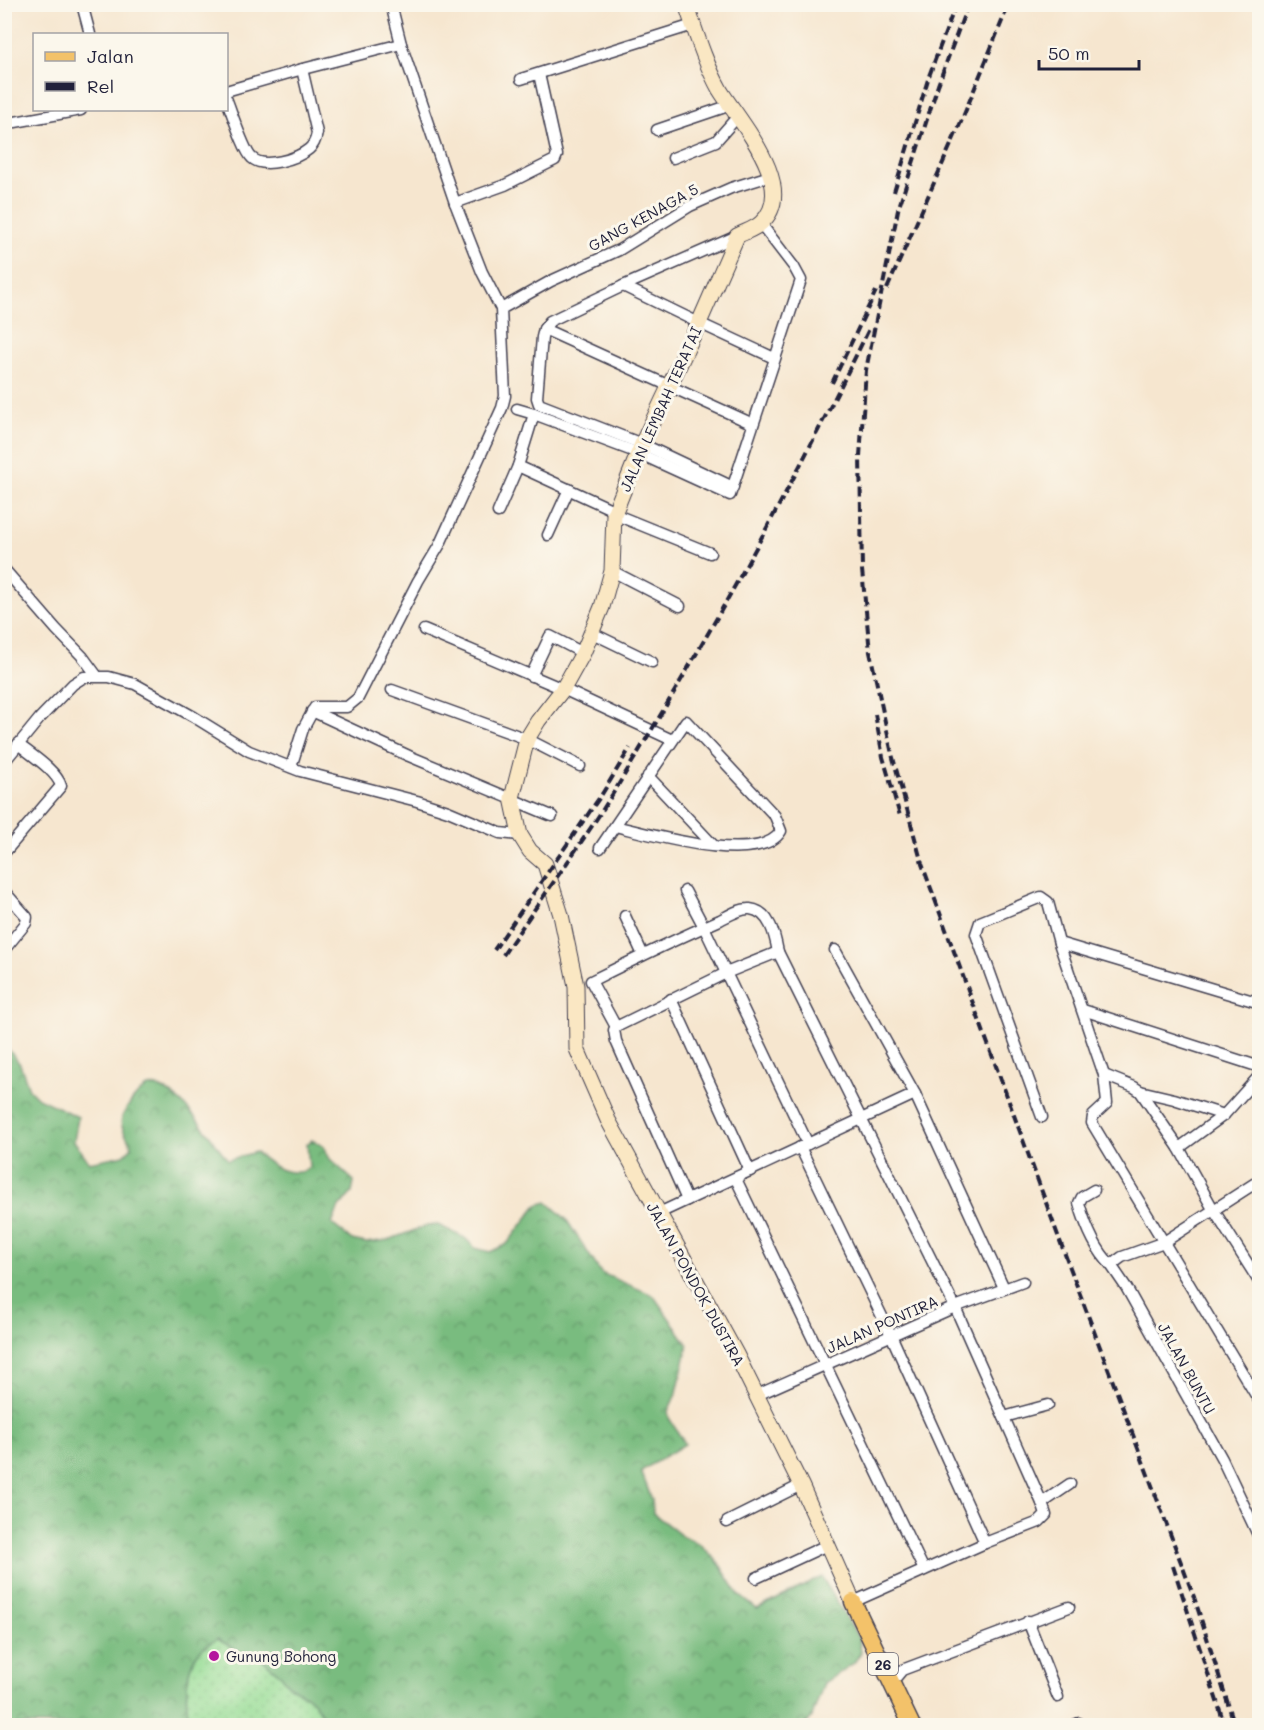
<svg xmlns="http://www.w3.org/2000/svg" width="1264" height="1730" font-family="Mali,sans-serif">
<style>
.grass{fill:url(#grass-dots);stroke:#5c8068;stroke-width:1.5}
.forest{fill:url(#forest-crowns);stroke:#4e6f5d;stroke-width:1.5}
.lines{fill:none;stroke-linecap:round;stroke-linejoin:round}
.street-casing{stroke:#423f51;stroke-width:13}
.secondary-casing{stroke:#423f51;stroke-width:17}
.primary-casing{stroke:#423f51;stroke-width:19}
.street{stroke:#fff;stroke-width:10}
.secondary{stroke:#fae7c3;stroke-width:15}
.primary{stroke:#f3c26a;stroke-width:16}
.rail{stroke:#22223b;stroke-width:4;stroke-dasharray:9 4.5;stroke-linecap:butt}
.poi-dot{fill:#b5179e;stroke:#fbf7ec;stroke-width:2}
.labels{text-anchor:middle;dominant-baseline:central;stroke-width:6;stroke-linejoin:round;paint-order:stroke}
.shield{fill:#fbf7ec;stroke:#636270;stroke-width:1.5}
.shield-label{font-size:14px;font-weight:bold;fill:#22223b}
.street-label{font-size:15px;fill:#22223b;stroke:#fbf7ec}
.poi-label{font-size:15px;fill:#22223b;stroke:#fbf7ec;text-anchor:start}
</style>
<defs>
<pattern id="grass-dots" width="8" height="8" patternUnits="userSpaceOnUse" patternTransform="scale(1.5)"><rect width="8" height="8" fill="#97dd96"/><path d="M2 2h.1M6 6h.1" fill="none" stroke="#82bd82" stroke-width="1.8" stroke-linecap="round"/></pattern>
<pattern id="forest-crowns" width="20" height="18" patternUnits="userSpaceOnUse" patternTransform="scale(1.5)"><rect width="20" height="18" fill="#79bc7f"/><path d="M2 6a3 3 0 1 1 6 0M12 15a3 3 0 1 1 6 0" fill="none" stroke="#639869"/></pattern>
</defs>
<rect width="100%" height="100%" fill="#fbf7ec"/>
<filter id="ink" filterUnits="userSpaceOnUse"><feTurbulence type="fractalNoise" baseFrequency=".0167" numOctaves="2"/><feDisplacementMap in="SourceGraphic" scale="12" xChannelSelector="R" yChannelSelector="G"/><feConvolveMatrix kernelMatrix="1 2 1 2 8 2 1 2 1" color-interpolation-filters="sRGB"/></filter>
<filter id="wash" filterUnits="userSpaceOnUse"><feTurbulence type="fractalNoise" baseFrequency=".008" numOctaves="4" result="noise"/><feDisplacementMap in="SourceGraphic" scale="24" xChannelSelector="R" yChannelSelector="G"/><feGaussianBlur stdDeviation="1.35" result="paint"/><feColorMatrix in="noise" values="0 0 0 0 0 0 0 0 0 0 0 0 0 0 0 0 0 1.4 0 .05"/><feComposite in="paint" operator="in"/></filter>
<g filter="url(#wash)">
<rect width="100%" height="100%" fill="#f6e6cf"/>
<path class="grass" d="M217 1639 246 1655 252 1653 258 1656 282 1676 289 1686 306 1695 315 1703 328 1725H192C183 1709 185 1668 198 1653 202 1647 211 1643 217 1639Z"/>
<path class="forest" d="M5 1045 20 1064 29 1089 38 1098 78 1117 74 1141 89 1162 124 1155 132 1147C121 1125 115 1124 131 1102 136 1096 141 1089 148 1087 175 1081 213 1141 228 1160L255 1152C273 1165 282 1176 305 1171L309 1167 307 1144 312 1140 323 1146 330 1159 354 1181 352 1193 339 1207 332 1224 352 1240 366 1243 388 1240 426 1226 438 1225 465 1238 475 1248 490 1252 507 1244 537 1205 547 1202 566 1219 601 1273 653 1295 688 1345 677 1392 668 1411 669 1418 685 1444 641 1471 652 1500 653 1513 682 1536 700 1544 718 1562 739 1595 757 1609 822 1577 859 1639 861 1652 854 1663 824 1683 812 1717 806 1725H328L315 1703 306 1695 289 1686 282 1676 258 1656 252 1653 246 1655 217 1639C211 1643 202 1647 198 1653 185 1668 183 1709 192 1725H5Z"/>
</g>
<g filter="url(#ink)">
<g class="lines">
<defs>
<g id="street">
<polyline points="82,4 90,34"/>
<polyline points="521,79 693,25"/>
<polyline points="226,91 299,70 401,44"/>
<path d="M226 98C231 110 244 151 252 158 264 169 297 159 309 149 314 145 316 139 317 133L302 69"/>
<polyline points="4,124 81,110"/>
<polyline points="657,130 731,105"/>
<polyline points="673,158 716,141 738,116"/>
<polyline points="455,203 505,185 555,160 557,155 539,74"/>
<polyline points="623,286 699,323 774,358"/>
<polyline points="501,309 551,281 619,250 690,206 731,188 770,176"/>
<polyline points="544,329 753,424"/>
<polyline points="517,409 534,414"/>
<polyline points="518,466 609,508 614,514 710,553"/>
<polyline points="733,487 642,444 539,404 537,398 542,337 544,329 550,321 623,286 737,236"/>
<polyline points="498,512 518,466 534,414 638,453 730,495 801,280 794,267 761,224"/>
<polyline points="548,535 569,489"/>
<polyline points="4,569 56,629 83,657 97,676"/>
<polyline points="612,571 680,606"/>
<polyline points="424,630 563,689 672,740"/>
<polyline points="592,633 652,662"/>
<polyline points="531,676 550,636 583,653"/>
<polyline points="392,690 527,739 580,766"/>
<polyline points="312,711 409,756 552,816"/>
<polyline points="4,762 40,718 73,684 84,677 109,677 135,684 194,717 249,751 300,771 417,801 448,811 500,833 520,835"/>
<polyline points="291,767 303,729 315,707 347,707 358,698 418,581 439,546 502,408 505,396 501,309 482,272 455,203 401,44 391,4"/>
<polyline points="648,776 714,846"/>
<path d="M600 848 686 721 775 816 781 831C760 867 649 834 615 826"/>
<path d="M4 853 61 786C57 771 30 754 18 744"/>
<polyline points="4,891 27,917 26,923 4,950"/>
<polyline points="685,891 704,927 808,1144"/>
<polyline points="625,916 643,955"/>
<polyline points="1059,943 1260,1003"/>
<polyline points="835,950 915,1094 1004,1288"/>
<polyline points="671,999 750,1171"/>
<polyline points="1083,1010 1260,1067"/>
<path d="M616 1027 591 981C633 960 676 939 720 920 728 916 740 908 750 909 770 911 775 936 778 952"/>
<polyline points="1104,1075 1134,1087 1140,1091 1179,1148 1213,1209 1260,1283"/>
<polyline points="1140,1091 1174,1099 1224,1115"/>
<polyline points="1042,1117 976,934 980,922 1041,897 1048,902 1059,943 1104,1075 1107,1103 1093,1116 1092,1123 1260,1402"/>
<polyline points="800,1147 891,1335 985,1543"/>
<polyline points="1179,1148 1224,1115 1260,1075"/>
<polyline points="736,1179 924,1570"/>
<polyline points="1260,1180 1164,1242 1122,1257 1111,1265 1126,1287 1222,1459 1260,1539"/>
<path d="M1094 1190 1082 1197 1079 1203C1085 1224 1095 1249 1111 1265"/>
<polyline points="687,1200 616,1041 614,1030 616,1027 726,973 778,952 955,1307 1042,1503 1046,1515 1039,1522 985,1543 853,1602"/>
<polyline points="657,1214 915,1094"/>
<polyline points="755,1396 955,1307 1023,1282"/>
<polyline points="1004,1417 1048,1405"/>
<polyline points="1042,1503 1070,1484"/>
<polyline points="727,1522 801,1485"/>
<polyline points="756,1578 827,1545"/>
<polyline points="1028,1621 1058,1697"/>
<polyline points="892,1682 902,1670 1069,1607"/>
<polyline points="1072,1726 1079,1723"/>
</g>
<path id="secondary" d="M686 4C696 33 705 63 720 90 738 120 800 188 761 223 755 229 744 232 737 236L699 323 642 444 614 514 612 571 602 607 583 653 563 689 538 721 527 739 512 798 520 835 530 851 545 864 561 915 576 986 577 1049 608 1120 736 1354 801 1485 853 1602"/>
<polyline id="primary" points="853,1602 912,1726"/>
</defs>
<use href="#street" class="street-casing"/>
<use href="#secondary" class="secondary-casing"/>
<use href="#primary" class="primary-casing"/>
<use href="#street" class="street"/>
<use href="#secondary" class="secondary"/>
<use href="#primary" class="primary"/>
<g class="rail">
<polyline points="968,4 938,85 898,210 866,370 860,456 862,570 870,652 892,754 922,864 1060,1241 1194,1597 1235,1726"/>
<polyline points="894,192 929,76 956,4"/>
<polyline points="887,289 961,122 1009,4"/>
<polyline points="832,383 876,291"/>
<polyline points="875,714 883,757 900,816"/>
<polyline points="494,950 602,794 630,748"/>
<path d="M503 955C539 902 578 849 612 795 706 643 792 487 870 327"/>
<polyline points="1173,1566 1225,1726"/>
</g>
</g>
</g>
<circle class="poi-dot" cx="214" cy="1656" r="6"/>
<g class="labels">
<rect class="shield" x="868" y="1653" width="30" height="22" rx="4.5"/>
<g class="shield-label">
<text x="883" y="1664">26</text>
</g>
<g class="street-label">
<text transform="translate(643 217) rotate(-29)">GANG KENAGA 5</text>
<text transform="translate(660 409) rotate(-66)">JALAN LEMBAH TERATAI</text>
<text transform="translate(696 1284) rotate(61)">JALAN PONDOK DUSTIRA</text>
<text transform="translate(882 1324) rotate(-24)">JALAN PONTIRA</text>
<text transform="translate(1187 1368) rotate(61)">JALAN BUNTU</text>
</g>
<g class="poi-label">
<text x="226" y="1656">Gunung Bohong</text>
</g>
</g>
<rect width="1264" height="1730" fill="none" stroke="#fbf7ec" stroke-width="24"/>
<rect x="33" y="33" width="195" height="78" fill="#fbf7ec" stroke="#a4a2a5" stroke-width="1.5"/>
<rect x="45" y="52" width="30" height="9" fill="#f3c26a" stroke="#a4a2a5" stroke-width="1.5"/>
<text x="87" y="63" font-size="18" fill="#22223b">Jalan</text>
<rect x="45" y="82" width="30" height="9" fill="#22223b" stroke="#a4a2a5" stroke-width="1.5"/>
<text x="87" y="93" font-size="18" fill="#22223b">Rel</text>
<path d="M1039 60v9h100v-9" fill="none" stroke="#22223b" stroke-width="3"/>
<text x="1048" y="60" font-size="18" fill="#22223b" stroke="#fbf7ec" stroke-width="4.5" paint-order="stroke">50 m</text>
</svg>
